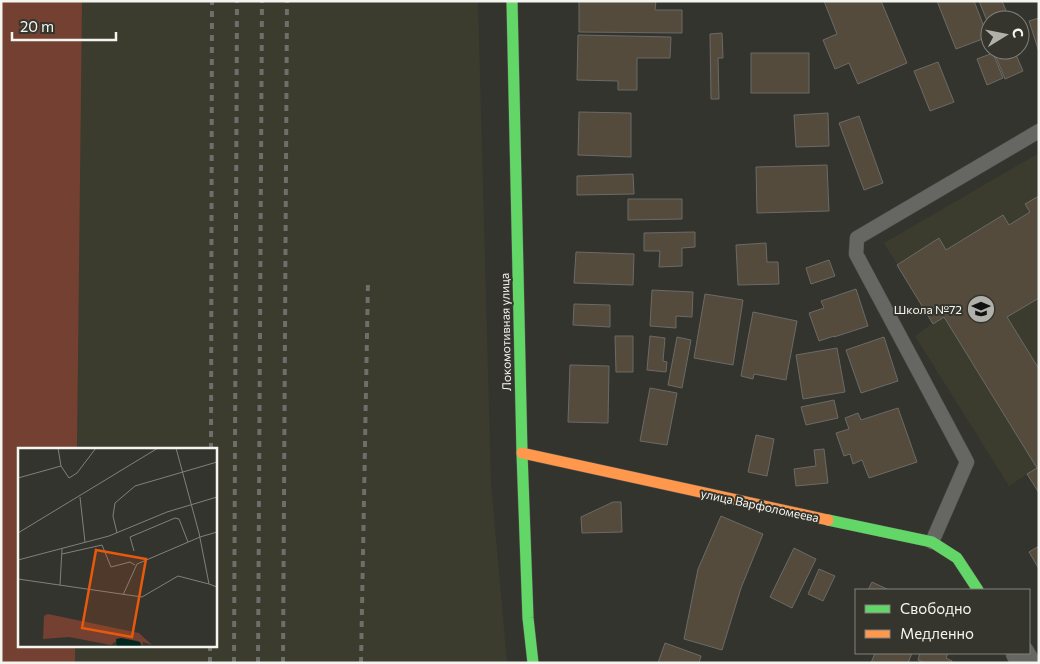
<svg xmlns="http://www.w3.org/2000/svg" width="1040" height="664" font-family="Commissioner,sans-serif">
<style>
.built{fill:#3b3b2e;fill-rule:evenodd}
.green{fill:#734031}
.building{fill:#544b3d;stroke:#6b6a67}
.lines{fill:none;stroke-linecap:round;stroke-linejoin:round}
.lane-casing{stroke:#54544f;stroke-width:15}
.street-casing{stroke:#54544f;stroke-width:29}
.fast-casing{stroke:#54544f;stroke-width:12}
.slow-casing{stroke:#54544f;stroke-width:12}
.lane{stroke:#666663;stroke-width:14}
.street{stroke:#666663;stroke-width:28}
.fast{stroke:#63d668;stroke-width:11}
.slow{stroke:#ff974d;stroke-width:11}
.rail{stroke:#6e6e6a;stroke-width:4;stroke-dasharray:6 6;stroke-linecap:butt}
.labels{text-anchor:middle;dominant-baseline:central;stroke-width:4;stroke-linejoin:round;paint-order:stroke}
.poi-label{font-size:12px;fill:#f5f5f0;stroke:#35352e;text-anchor:end}
.street-label{font-size:12px;fill:#f5f5f0;stroke:#35352e}
.inset-road{fill:none;stroke:#81817c;stroke-width:1}
.view{fill:#e8590c;fill-opacity:0.15;stroke:#e8590c;stroke-width:2.5}
.inset-edge{fill:none;stroke:#f5f5f0;stroke-width:2.5}
</style>
<rect width="100%" height="100%" fill="#34342f"/>
<g class="built">
<path d="M1 1H478L491 483 507 663H1ZM19 449H215V645H19Z"/>
<polygon points="1039,153 1039,493 1027,474 1009,486 915,336 933,323 884,243"/>
</g>
<polygon class="green" points="1,1 82,1 77,449 19,449 19,645 75,645 75,663 1,663"/>
<g class="building">
<polygon points="579,1 656,1 655,10 682,10 682,33 579,32"/>
<polygon points="824,1 881,1 907,63 858,84 849,63 835,69 823,40 837,34"/>
<polygon points="937,1 974,1 988,37 956,49"/>
<polygon points="979,1 1002,1 1007,13 987,21"/>
<polygon points="1039,18 1039,52 1029,21"/>
<polygon points="722,33 723,58 718,58 719,99 711,99 710,34"/>
<polygon points="578,35 671,37 670,58 637,58 637,90 618,90 618,81 577,80"/>
<polygon points="999,50 1014,50 1023,71 1005,79 994,52"/>
<rect x="751" y="53" width="58" height="40"/>
<polygon points="993,53 1003,78 987,85 977,59"/>
<polygon points="938,62 954,102 930,111 914,71"/>
<polygon points="579,112 631,113 631,157 578,155"/>
<polygon points="828,113 829,146 796,147 794,115"/>
<polygon points="859,116 883,183 864,190 839,123"/>
<polygon points="827,165 829,211 757,213 756,167"/>
<polygon points="633,174 634,194 577,195 577,176"/>
<polygon points="1039,196 1039,298 1007,317 1039,369 1039,493 1027,474 1037,468 944,317 933,324 897,265 939,238 946,250 1003,215 1009,225 1030,212 1025,204"/>
<polygon points="628,199 682,199 682,219 628,220"/>
<polygon points="695,232 695,247 682,248 682,266 659,267 660,251 644,251 644,233"/>
<polygon points="766,243 767,262 778,262 779,284 738,285 736,245"/>
<polygon points="576,252 634,254 633,285 574,283"/>
<polygon points="829,260 835,276 811,284 806,268"/>
<polygon points="856,289 868,326 834,337 834,336 819,341 809,313 824,308 821,301"/>
<polygon points="652,290 693,292 692,317 676,316 676,328 650,326"/>
<polygon points="705,294 743,300 733,365 694,358"/>
<polygon points="574,304 610,305 610,327 573,325"/>
<polygon points="753,312 797,321 786,380 754,374 753,379 741,376"/>
<polygon points="615,336 633,336 633,372 616,372"/>
<polygon points="650,336 665,338 663,361 667,362 666,372 647,370"/>
<polygon points="677,337 691,340 682,388 668,385"/>
<polygon points="884,337 898,381 861,393 846,350"/>
<polygon points="837,348 845,392 803,399 796,355"/>
<polygon points="570,365 609,366 608,423 568,422"/>
<polygon points="650,388 677,393 667,445 640,441"/>
<polygon points="834,400 838,418 806,425 801,407"/>
<polygon points="898,408 917,462 869,478 862,460 853,464 850,454 844,456 836,433 849,429 845,418 858,413 861,420"/>
<polygon points="756,435 774,439 767,476 748,472"/>
<polygon points="824,449 828,483 796,486 794,469 816,466 814,450"/>
<polygon points="613,502 621,502 622,532 582,533 581,517"/>
<polygon points="721,516 763,534 741,588 722,650 684,639 698,569"/>
<polygon points="1039,546 1039,569 1029,552"/>
<polygon points="794,548 816,559 792,608 770,597"/>
<polygon points="819,569 835,576 823,601 808,594"/>
<polygon points="872,582 889,590 868,590"/>
<polygon points="665,643 701,656 699,663 658,663"/>
<polygon points="875,653 912,653 908,663 871,663"/>
<polygon points="920,653 948,653 946,658 952,661 952,663 925,663 918,660"/>
</g>
<g class="lines">
<defs>
<polyline id="lane" points="932,542 967,462 856,254 857,238 1039,131"/>
<polyline id="street" points="1020,653 1026,663"/>
<g id="fast">
<polyline points="512,1 522,453 528,618 533,663"/>
<polyline points="828,520 932,542 957,558 978,590"/>
</g>
<polyline id="slow" points="522,453 828,520"/>
</defs>
<use href="#lane" class="lane-casing"/>
<use href="#street" class="street-casing"/>
<use href="#fast" class="fast-casing"/>
<use href="#slow" class="slow-casing"/>
<use href="#lane" class="lane"/>
<use href="#street" class="street"/>
<use href="#fast" class="fast"/>
<use href="#slow" class="slow"/>
<g class="rail">
<polyline points="211,449 212,1"/>
<polyline points="210,663 210,645"/>
<polyline points="234,663 237,1"/>
<polyline points="258,663 262,1"/>
<polyline points="283,663 287,1"/>
<polyline points="361,663 368,280"/>
</g>
</g>
<defs>
<symbol id="school-disc" viewBox="-11 -11 22 22"><circle r="9.5" fill="#b1b1ac" stroke="#35352e"/><path d="M0-5L7-2L0 1L-7-2ZM-4 1L0 2.5L4 1V4Q0 6-4 4Z" fill="#111"/></symbol>
</defs>
<g fill-rule="evenodd">
<use href="#school-disc" x="965" y="293" width="32" height="32"/>
</g>
<g class="labels">
<g class="poi-label">
<text x="962" y="309">Школа №72</text>
</g>
<g class="street-label">
<text transform="translate(505 332) rotate(-91)">Локомотивная улица</text>
<text transform="translate(760 505) rotate(12)">улица Варфоломеева</text>
</g>
</g>
<g transform="translate(18 448)">
<rect width="199" height="199" fill="#34342f"/>
<path d="M30 166 121 185 134 197 125 194 124 199 120 193 103 190 93 197 51 189 25 191 26 168Z" fill="#734031"/>
<path d="M103 190 122 194 124 199 99 198 98 191Z" fill="#05261f"/>
<path class="inset-road" d="M40 0 43 18 51 30 59 25 78 0M158 0 181 85 191 136 199 139M0 30 43 18M62 49 67 94M0 85 140 0M99 85 95 68 97 55 117 38 199 14M182 89 199 84M116 103 112 89 157 70 161 71 170 94M44 106 84 97 93 119 112 114 117 117M0 112 91 88 149 64 199 49M0 131 124 149 160 128 191 136M42 137 44 101M105 147 119 116 182 89"/>
<path class="view" d="M78 102 128 111 114 189 64 180Z"/>
<rect width="199" height="199" class="inset-edge"/>
</g>
<rect width="1040" height="664" fill="none" stroke="#f5f5f0" stroke-width="5"/>
<rect x="855" y="589" width="175" height="65" fill="#35352e" stroke="#82827c"/>
<rect x="865" y="605" width="25" height="8" fill="#63d668" stroke="#82827c"/>
<text x="900" y="614" font-size="15" fill="#f5f5f0">Свободно</text>
<rect x="865" y="630" width="25" height="8" fill="#ff974d" stroke="#82827c"/>
<text x="900" y="639" font-size="15" fill="#f5f5f0">Медленно</text>
<g transform="translate(1005 35) rotate(80)"><circle r="24" fill="#35352e" stroke="#82827c"/>
<path d="M0-4L9 19L0 12L-9 19Z" fill="#b1b1ac"/>
<text y="-8" font-size="14" font-weight="bold" text-anchor="middle" fill="#f5f5f0">С</text>
</g>
<path d="M12 32v8h104v-8" fill="none" stroke="#f5f5f0" stroke-width="2.5"/>
<text x="20" y="32" font-size="15" fill="#f5f5f0" stroke="#35352e" stroke-width="4" paint-order="stroke">20 m</text>
</svg>
